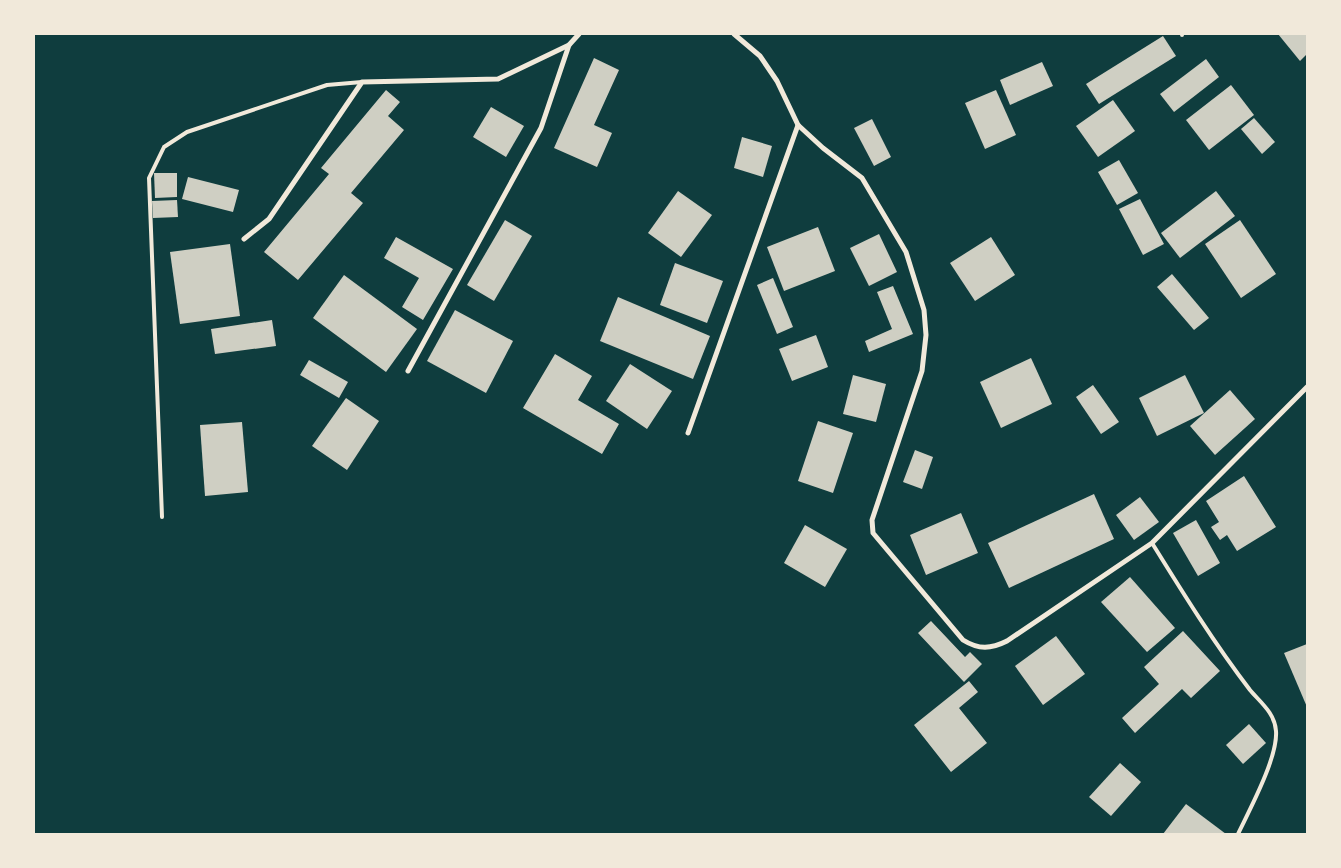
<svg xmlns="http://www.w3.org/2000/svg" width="1341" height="868" font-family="Figtree,sans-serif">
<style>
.building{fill:#cfcfc3}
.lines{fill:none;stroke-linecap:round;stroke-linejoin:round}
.service{stroke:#f1e9da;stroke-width:4}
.minor{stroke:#f1e9da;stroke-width:5}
</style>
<rect width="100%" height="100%" fill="#0f3d3e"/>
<g class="building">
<polygon points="1278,34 1307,34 1307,54 1300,61"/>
<polygon points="1163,36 1176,56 1099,104 1086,84"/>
<polygon points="594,58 619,70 594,125 612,133 597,167 554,148"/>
<polygon points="1206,59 1219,77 1174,112 1160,94"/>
<polygon points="1042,62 1053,86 1010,105 1000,80"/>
<polygon points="1231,85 1254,115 1209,150 1186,120"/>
<polygon points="386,90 400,102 388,116 404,130 351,193 363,203 298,280 264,252 329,174 321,168"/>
<polygon points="996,90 1016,135 985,149 965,103"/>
<polygon points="1113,100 1135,131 1098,157 1076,126"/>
<polygon points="491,107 524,126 506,157 473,137"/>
<polygon points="1254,118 1275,142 1262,154 1241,129"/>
<polygon points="872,119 891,157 874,166 854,128"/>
<polygon points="742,137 772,146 763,177 734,168"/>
<polygon points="1119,160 1138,193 1117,205 1098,172"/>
<polygon points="154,173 177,173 177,197 155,198"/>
<polygon points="188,177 239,190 233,212 182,199"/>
<polygon points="678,191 712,215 681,257 648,233"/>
<polygon points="1216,191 1235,216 1180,258 1161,233"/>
<polygon points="1140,199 1164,244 1143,255 1119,209"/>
<polygon points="177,200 178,217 153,218 152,201"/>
<polygon points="505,220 532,236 494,301 467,285"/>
<polygon points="1240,220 1276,274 1241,298 1205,244"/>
<polygon points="818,227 835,271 784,291 767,247"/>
<polygon points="879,234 897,272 869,286 850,248"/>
<polygon points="396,237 453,269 423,320 402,307 419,278 384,258"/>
<polygon points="991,237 1015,275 975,301 950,263"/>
<polygon points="230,244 240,316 180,324 170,252"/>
<polygon points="675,263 723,281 707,323 660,305"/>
<polygon points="1172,274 1209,318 1194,330 1157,287"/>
<polygon points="344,275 417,329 386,372 313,318"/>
<polygon points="773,278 793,327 777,334 757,285"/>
<polygon points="893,286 913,334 869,352 865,341 892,329 877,292"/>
<polygon points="618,297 710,336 693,379 600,341"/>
<polygon points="455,310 513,341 486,393 427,361"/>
<polygon points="272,320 276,346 215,354 211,329"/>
<polygon points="816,335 828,367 792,381 779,349"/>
<polygon points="555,354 592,376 578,400 619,424 602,454 523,408"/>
<polygon points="1031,358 1052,404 1001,428 980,382"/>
<polygon points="309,360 348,382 339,398 300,375"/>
<polygon points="630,364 672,391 647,429 606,401"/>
<polygon points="853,375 886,384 876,422 843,414"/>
<polygon points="1185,375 1204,413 1157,436 1139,398"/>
<polygon points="1093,385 1119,422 1101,434 1076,397"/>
<polygon points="1230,390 1255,419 1215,455 1190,426"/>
<polygon points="346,398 379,421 347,470 312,446"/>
<polygon points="818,421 853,433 833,493 798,481"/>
<polygon points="242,422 248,492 205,496 200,425"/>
<polygon points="915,450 933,457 922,489 903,482"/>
<polygon points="1244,476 1276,527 1237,551 1227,535 1220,540 1211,527 1219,522 1206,501"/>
<polygon points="1094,494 1114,539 1009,588 988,543"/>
<polygon points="1140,497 1159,522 1134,540 1116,515"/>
<polygon points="961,513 978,553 926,575 910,535"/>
<polygon points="1196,520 1220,563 1198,576 1173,533"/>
<polygon points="805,525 847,549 825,587 784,563"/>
<polygon points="1130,577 1175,628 1147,652 1101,602"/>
<polygon points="931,621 965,657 970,652 982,664 964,682 918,633"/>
<polygon points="1183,631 1220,671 1191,698 1182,689 1135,733 1122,718 1159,684 1144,667"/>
<polygon points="1056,636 1085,674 1043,705 1015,666"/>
<polygon points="1307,644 1307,707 1284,653"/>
<polygon points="969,681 978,692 959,708 987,743 951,772 914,725"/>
<polygon points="1249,724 1266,743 1243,764 1226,745"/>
<polygon points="1120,763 1141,782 1111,816 1089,797"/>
<polygon points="1186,804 1226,834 1163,834"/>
</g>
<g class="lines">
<g class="service">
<polyline points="1182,35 1182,34"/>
<polyline points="162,517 149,178 164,147 187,132 327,85 362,82"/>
<path d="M1152 543C1183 593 1214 643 1250 690 1260 702 1275 713 1276 731 1278 757 1250 809 1238 834"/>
</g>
<g class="minor">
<path d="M734 34 760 56 777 81 798 125 823 148 862 178 906 252 924 310 926 335 922 371 872 520 873 533 963 640C979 650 991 649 1007 641L1152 543 1307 387"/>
<polyline points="244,239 269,219 362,82 498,79 569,45 579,34"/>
<polyline points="408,371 541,128 569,45"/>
<polyline points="688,433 798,125"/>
</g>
</g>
<rect width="1341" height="868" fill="none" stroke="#f1e9da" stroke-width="70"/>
</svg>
